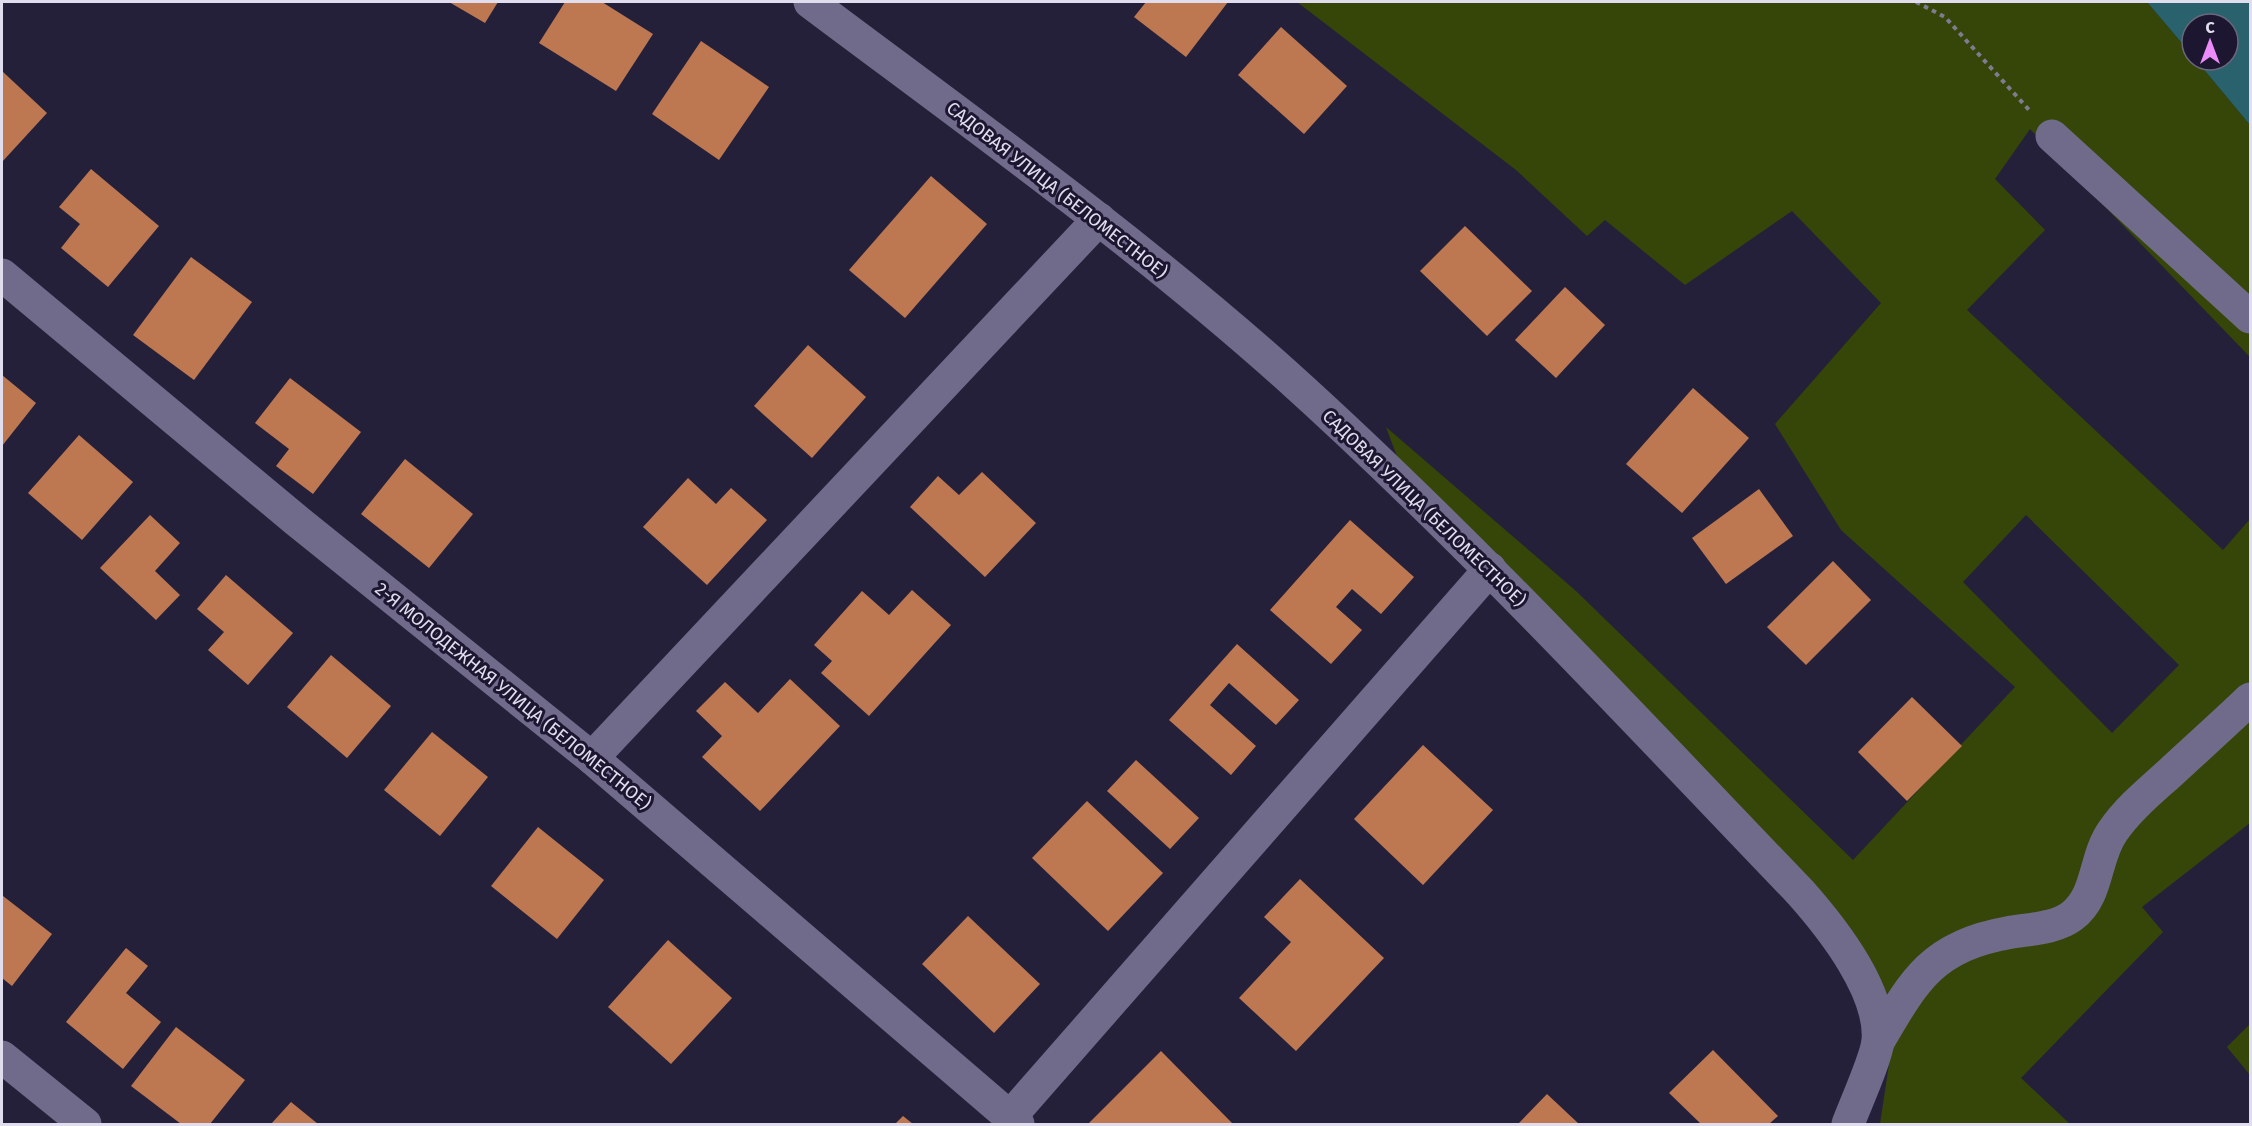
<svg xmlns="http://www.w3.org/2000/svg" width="2252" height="1126" font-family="'Fira Sans',sans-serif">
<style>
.green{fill:#354608;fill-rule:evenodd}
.water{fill:#29626c}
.building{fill:#bd7852}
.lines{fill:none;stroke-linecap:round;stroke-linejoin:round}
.path{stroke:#7f7b91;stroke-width:4;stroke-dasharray:4.5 4.5;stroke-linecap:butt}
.minor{stroke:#716b8b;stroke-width:33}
.labels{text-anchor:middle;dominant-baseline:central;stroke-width:6;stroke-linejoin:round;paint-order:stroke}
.street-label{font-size:18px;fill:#e0ddef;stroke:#1c1630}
</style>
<rect width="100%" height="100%" fill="#25203a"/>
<g class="green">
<path d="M1297 2H2147L2192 55V60H2196L2250 125V357L2030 129 1995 179 2045 230 1967 310 2223 550 2250 519V699L2134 806 2084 904 1942 955 1878 1042 1853 963 1411 494 1386 427 1576 591 1853 860 2015 687 1841 530 1775 424 1881 303 1792 211 1685 285 1605 220 1587 236 1516 170ZM2026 515 2179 665 2112 733 1963 582Z"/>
<polygon points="2250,706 2250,823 2142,907 2163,932 2021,1078 2070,1124 1880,1124 1891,1051 1926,990 1963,960 2044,939 2114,841"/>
<polygon points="2250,1024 2250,1075 2227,1047"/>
</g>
<polygon class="water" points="2147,2 2250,2 2250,125 2196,60 2228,60 2228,24 2192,24 2192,55"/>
<g class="building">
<polygon points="449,2 498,2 485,23"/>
<polygon points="565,2 602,2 653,34 616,91 539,43"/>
<polygon points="1146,2 1228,2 1186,57 1134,17"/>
<polygon points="1281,27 1347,86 1304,134 1238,75"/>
<polygon points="701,41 769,87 719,160 652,114"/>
<polygon points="2,71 47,113 2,162"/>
<polygon points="91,169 159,226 108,287 61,248 80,224 59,207"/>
<polygon points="931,176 987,224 905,318 849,270"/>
<polygon points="1465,226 1532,291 1487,336 1420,271"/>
<polygon points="191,257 252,302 194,380 133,335"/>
<polygon points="1565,287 1605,325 1556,378 1515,340"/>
<polygon points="808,345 866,397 812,458 754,406"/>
<polygon points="2,375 36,403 2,446"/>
<polygon points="290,378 361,432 313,494 276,466 289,449 255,423"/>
<polygon points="1693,388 1749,438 1682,513 1626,464"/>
<polygon points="79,435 133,482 82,540 28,493"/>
<polygon points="405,459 473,514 429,568 361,514"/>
<polygon points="982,472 1036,523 985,577 910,507 938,476 959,495"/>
<polygon points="688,478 716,504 731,488 767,520 707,585 643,527"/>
<polygon points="1759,489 1793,536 1726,584 1692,538"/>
<polygon points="150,515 180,543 155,571 180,595 156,620 100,568"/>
<polygon points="1350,520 1414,577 1381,614 1352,589 1336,607 1362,630 1331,664 1270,610"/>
<polygon points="1833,561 1871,600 1806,665 1767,627"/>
<polygon points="226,575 293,633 248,685 208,650 224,632 197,609"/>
<polygon points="912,590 951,625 869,716 821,673 832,661 814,645 862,591 889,615"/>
<polygon points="1237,644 1299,700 1276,725 1229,683 1210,705 1256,746 1231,775 1169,720"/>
<polygon points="331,655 391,706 347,758 287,707"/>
<polygon points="790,679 840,726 760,811 702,757 722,736 696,711 725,682 758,713"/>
<polygon points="1912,697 1962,746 1907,801 1858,752"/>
<polygon points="432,732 488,777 440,836 384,790"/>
<polygon points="1423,745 1493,810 1423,885 1354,819"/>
<polygon points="1136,760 1199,818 1170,849 1107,791"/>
<polygon points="1087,801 1163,873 1108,931 1032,858"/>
<polygon points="538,827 604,880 557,939 491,886"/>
<polygon points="1300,879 1384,958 1296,1051 1239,998 1291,942 1264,917"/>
<polygon points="3,896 52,934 12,986 2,978"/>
<polygon points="968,916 1040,984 994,1033 922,964"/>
<polygon points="668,940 732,998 671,1064 608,1007"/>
<polygon points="126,948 148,966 126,993 161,1022 123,1069 66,1022"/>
<polygon points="176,1027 245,1080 210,1124 181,1124 131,1086"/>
<polygon points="1713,1050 1778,1116 1769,1124 1701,1124 1669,1093"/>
<polygon points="1161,1051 1232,1123 1090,1124 1089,1123"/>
<polygon points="1547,1094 1579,1124 1518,1124"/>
<polygon points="291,1102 318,1124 271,1124"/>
<polygon points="903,1116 913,1124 895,1124"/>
</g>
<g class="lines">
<polyline class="path" points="1916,2 1945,17 2030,111"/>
<g class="minor">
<path d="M810 2C970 122 1135 240 1285 374 1466 537 1632 717 1801 893 1832 928 1882 991 1878 1041 1876 1059 1855 1105 1848 1124"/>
<polyline points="2052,136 2250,317"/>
<polyline points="2,275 296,520 592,758 1018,1124"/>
<polyline points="592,758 1099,219"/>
<path d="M1878 1042C1913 982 1932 946 2007 933 2028 929 2055 929 2072 916 2099 896 2094 857 2113 831 2128 809 2150 791 2170 773 2197 748 2224 724 2250 699"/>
<polyline points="2,1057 85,1124"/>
<polyline points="1010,1117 1490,569"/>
</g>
</g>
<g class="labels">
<g class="street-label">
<text transform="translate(1057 190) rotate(38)">САДОВАЯ УЛИЦА (БЕЛОМЕСТНОЕ)</text>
<text transform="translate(1424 508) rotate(44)">САДОВАЯ УЛИЦА (БЕЛОМЕСТНОЕ)</text>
<text transform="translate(513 696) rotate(39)">2-Я МОЛОДЕЖНАЯ УЛИЦА (БЕЛОМЕСТНОЕ)</text>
</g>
</g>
<rect width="2252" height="1126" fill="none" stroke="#e0ddef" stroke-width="6"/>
<g transform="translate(2210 42)"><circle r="28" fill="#1c1630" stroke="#6a667c" stroke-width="1.5"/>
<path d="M0-4.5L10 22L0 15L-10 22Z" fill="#ec8cfa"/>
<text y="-9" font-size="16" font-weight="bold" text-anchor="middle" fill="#e0ddef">С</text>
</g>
</svg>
